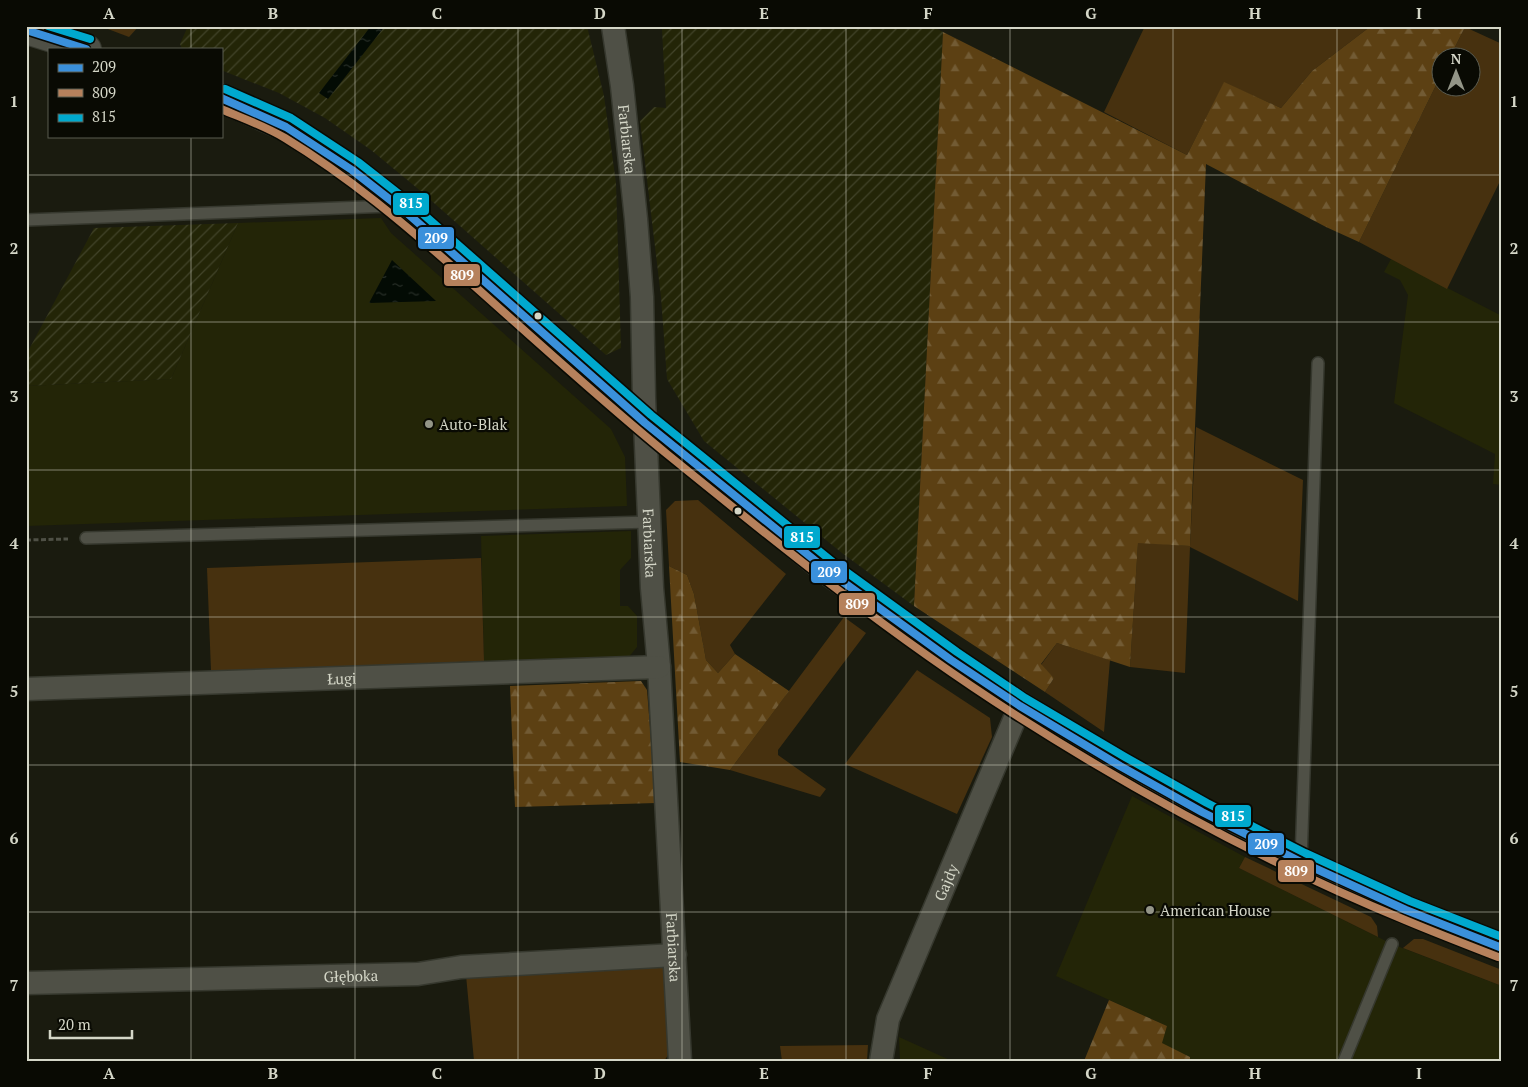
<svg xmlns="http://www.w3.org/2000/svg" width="1528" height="1087" font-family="'PT Serif',serif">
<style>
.built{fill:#232507}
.industrial{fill:url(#industrial-furrows)}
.green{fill:#47310f}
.forest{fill:url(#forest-firs)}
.water{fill:url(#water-ripples)}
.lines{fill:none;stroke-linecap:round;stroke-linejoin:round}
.lane-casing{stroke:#36382e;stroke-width:14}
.street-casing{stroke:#36382e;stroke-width:25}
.secondary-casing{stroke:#36382e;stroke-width:30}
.path{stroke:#4f5046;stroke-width:3;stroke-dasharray:5 2.5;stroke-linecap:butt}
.lane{stroke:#4f5046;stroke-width:11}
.street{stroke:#4f5046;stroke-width:22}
.secondary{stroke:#4f5046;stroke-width:28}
.bus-1-casing{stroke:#090a03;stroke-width:11}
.bus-2-casing{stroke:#090a03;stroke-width:11}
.bus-3-casing{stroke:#090a03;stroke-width:11}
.bus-1{stroke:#3a90db;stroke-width:8}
.bus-2{stroke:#b6815c;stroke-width:8}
.bus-3{stroke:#00a9ce;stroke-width:8}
.grid{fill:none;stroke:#d4d6c7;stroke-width:1;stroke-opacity:0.55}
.bus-dot{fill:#d4d6c7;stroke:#090a03;stroke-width:2}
.poi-dot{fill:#939587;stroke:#090a03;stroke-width:2}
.labels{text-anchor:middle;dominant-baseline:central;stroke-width:4.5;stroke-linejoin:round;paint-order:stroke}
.street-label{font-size:15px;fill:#d4d6c7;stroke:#090a03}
.poi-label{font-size:15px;fill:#d4d6c7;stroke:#090a03;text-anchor:start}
.line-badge{stroke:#090a03;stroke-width:2}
.badge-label{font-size:14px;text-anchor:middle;font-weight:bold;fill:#fff}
.neatline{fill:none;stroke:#d4d6c7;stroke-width:2}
.grid-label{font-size:16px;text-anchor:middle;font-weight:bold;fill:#d4d6c7}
</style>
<defs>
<pattern id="industrial-furrows" width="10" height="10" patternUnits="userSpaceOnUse" patternTransform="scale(1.25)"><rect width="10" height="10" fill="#232507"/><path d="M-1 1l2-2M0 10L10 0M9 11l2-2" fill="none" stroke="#42442a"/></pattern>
<pattern id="forest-firs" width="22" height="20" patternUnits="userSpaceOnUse" patternTransform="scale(1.25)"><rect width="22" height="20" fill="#5c4013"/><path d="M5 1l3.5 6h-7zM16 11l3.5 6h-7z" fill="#725b34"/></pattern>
<pattern id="water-ripples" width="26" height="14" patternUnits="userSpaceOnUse" patternTransform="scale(1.25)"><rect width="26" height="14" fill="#030b04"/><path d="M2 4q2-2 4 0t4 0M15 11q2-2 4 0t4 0" fill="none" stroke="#272e27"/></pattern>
</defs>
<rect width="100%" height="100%" fill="#1a1b0f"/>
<g class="built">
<polygon points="381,218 391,233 611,429 625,457 627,506 26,526 26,386 171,379 238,223"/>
<polygon points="1391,259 1502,316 1502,485 1493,484 1495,454 1394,403 1408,295 1400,280 1384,272"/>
<polygon points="631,531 631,558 620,570 620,606 628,606 637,616 637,647 628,658 484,661 481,536"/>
<polygon points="1132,796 1245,857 1239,868 1392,944 1502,986 1502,1061 1190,1061 1190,1057 1161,1043 1167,1026 1056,976"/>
<polygon points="899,1037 952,1061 900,1061"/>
</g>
<g class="industrial">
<polygon points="188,26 587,26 604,96 616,183 621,348 606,355 417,188 371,150 325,118 279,93 221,70 221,49 182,49 180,44"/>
<polygon points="659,26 932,26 943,32 914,606 842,553 704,441 667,379 661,297 640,121 654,107 666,108 662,29"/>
<polygon points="238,223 171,379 26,386 26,355 94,228"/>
</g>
<g class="green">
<polygon points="100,26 139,26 129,37"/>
<polygon points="1145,26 1371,26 1312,71 1281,108 1224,83 1187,155 1104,112"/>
<polygon points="1465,27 1502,44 1502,177 1447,289 1359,242 1440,77 1440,88 1470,88 1470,58 1450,57"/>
<polygon points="1196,427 1303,480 1298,601 1190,547 1185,673 1130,667 1138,542 1190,546"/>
<polygon points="698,500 786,574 730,645 735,654 718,673 706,660 694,594 687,575 669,566 666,510 675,501"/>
<polygon points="481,558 484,661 211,671 207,568"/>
<polygon points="844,617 866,633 778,750 778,755 826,789 820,797 730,770"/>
<polygon points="1057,643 1110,660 1104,732 1045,692 1054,678 1041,665"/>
<polygon points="917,670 990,718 992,737 957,814 845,764"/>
<polygon points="1245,857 1371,917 1377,926 1378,937 1239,868"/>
<polygon points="1414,939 1423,939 1502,970 1502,986 1403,948"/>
<polygon points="667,967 671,1051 664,1061 474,1061 466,975"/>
<polygon points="868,1045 867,1061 782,1061 780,1046"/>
</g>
<g class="forest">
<polygon points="1371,26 1465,27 1450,57 1440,58 1440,77 1359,242 1326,227 1206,164 1190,546 1138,543 1130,667 1057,643 1041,664 1054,678 1045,692 914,606 943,32 1187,155 1224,82 1281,108 1312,71"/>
<polygon points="669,566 687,575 694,594 706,660 718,673 735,654 789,691 730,770 680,762"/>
<polygon points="641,681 647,690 656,803 515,807 510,686"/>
<polygon points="1109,1000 1167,1026 1162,1043 1190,1057 1190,1061 1084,1061"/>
</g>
<g class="water">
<polygon points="371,26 385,26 328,99 319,93"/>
<polygon points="392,260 436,301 369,303"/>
</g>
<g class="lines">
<defs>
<g id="lane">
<polyline points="26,220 391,206"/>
<polyline points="86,538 649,522"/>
<polyline points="1301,861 1318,363"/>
<polyline points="1344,1061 1392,944"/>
</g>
<g id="street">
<path id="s1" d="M613 26 622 86 636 219 642 297 644 398 652 588 659 667 680 1061"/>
<path id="s2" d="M26 689 659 667"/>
<path id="s3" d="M26 983 418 974 461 967 675 955"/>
<path id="s4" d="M881 1061 888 1019 1020 706"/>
</g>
<g id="secondary">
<polyline points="26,30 87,49"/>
<polyline points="221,98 286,127 352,170 407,213 645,423 828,571 951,660 1020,706 1120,766 1202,812 1301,862 1406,910 1502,948"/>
</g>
</defs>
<use href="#lane" class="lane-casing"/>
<use href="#street" class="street-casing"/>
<use href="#secondary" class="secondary-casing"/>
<polyline class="path" points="26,540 68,539"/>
<use href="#lane" class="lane"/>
<use href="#street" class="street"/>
<use href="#secondary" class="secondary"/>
<defs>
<g id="bus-1">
<polyline points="26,30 86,49"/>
<polyline points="221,98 286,127 352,170 407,213 645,423 828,571 951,660 1020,706 1120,766 1202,812 1301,862 1406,910 1502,948"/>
</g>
<path id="bus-2" d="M221 109C242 118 265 126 285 138 349 177 406 225 462 275 530 335 597 397 667 454 779 545 892 636 1014 714 1136 792 1271 865 1405 920 1436 933 1467 945 1498 957"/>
<g id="bus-3">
<polyline points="48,26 90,39"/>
<polyline points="225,89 291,118 358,162 414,206 651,415 834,563 957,652 1025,698 1125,757 1207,803 1305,853 1410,901 1502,937"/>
</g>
</defs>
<use href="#bus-1" class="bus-1-casing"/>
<use href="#bus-2" class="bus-2-casing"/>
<use href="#bus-3" class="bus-3-casing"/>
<use href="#bus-1" class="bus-1"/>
<use href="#bus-2" class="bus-2"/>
<use href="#bus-3" class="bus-3"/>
</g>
<path class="grid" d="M191 26V49M355 26V1061M518 26V1061M682 26V1061M846 26V1061M1010 26V1061M1173 26V1061M1337 26V1061M191 136V1061M26 175H1502M26 322H1502M26 470H1502M26 617H1502M26 765H1502M26 912H1502"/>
<g class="bus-dot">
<circle cx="538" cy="316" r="4.5"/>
<circle cx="738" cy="511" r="4.5"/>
</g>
<g class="poi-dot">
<circle cx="429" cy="424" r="5"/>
<circle cx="1150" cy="910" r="5"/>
</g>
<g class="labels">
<g class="street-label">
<text stroke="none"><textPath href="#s1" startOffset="114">Farbiarska</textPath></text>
<text stroke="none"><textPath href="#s1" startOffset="519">Farbiarska</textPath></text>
<text stroke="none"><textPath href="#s2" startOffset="316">Ługi</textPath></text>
<text stroke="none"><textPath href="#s4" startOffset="191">Gajdy</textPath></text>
<text stroke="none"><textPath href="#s1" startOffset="924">Farbiarska</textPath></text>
<text stroke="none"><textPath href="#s3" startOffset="325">Głęboka</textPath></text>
</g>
<g class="poi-label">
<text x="439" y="424">Auto-Blak</text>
<text x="1160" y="910">American House</text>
</g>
</g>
<g class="line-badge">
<rect x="392" y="192" width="38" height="24" rx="5" fill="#00a9ce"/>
<rect x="417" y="226" width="38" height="24" rx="5" fill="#3a90db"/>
<rect x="443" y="263" width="38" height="24" rx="5" fill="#b6815c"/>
<rect x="783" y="525" width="38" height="24" rx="5" fill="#00a9ce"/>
<rect x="810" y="560" width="38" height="24" rx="5" fill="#3a90db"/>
<rect x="838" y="592" width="38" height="24" rx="5" fill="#b6815c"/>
<rect x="1214" y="804" width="38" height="24" rx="5" fill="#00a9ce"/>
<rect x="1247" y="832" width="38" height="24" rx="5" fill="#3a90db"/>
<rect x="1277" y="859" width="38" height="24" rx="5" fill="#b6815c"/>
</g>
<g class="badge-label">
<text x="411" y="208">815</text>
<text x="436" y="243">209</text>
<text x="462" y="280">809</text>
<text x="802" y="542">815</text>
<text x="829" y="577">209</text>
<text x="857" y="609">809</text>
<text x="1233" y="821">815</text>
<text x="1266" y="849">209</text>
<text x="1296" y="876">809</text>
</g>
<rect width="1528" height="1087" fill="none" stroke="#090a03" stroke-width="55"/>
<rect x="48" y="48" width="175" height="90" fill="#090a03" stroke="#5a5c51"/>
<rect x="58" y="64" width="25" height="8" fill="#3a90db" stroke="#5a5c51"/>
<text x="92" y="72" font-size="15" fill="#d4d6c7">209</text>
<rect x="58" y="89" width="25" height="8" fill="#b6815c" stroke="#5a5c51"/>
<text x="92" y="98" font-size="15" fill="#d4d6c7">809</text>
<rect x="58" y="114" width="25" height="8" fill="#00a9ce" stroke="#5a5c51"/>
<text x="92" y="122" font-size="15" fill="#d4d6c7">815</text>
<g transform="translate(1456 72)"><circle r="24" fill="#090a03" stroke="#5a5c51"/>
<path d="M0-4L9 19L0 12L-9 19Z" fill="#939587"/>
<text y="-8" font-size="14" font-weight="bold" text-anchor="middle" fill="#d4d6c7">N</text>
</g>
<path d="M50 1030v8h82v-8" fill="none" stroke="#d4d6c7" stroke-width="2.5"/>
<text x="58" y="1030" font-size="15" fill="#d4d6c7" stroke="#090a03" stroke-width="4" paint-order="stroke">20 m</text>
<rect x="28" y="28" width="1472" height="1032" class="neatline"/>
<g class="grid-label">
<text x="109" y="19">A</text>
<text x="273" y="19">B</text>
<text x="437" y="19">C</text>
<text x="600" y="19">D</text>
<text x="764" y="19">E</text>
<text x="928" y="19">F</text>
<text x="1091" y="19">G</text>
<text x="1255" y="19">H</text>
<text x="1419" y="19">I</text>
<text x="14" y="107">1</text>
<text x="1514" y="107">1</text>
<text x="14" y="254">2</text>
<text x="1514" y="254">2</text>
<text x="14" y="402">3</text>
<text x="1514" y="402">3</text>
<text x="14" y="549">4</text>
<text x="1514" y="549">4</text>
<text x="14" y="697">5</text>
<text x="1514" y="697">5</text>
<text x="14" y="844">6</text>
<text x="1514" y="844">6</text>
<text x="14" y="991">7</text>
<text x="1514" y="991">7</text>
<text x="109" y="1079">A</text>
<text x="273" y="1079">B</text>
<text x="437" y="1079">C</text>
<text x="600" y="1079">D</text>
<text x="764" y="1079">E</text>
<text x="928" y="1079">F</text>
<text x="1091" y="1079">G</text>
<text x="1255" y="1079">H</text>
<text x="1419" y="1079">I</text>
</g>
</svg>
